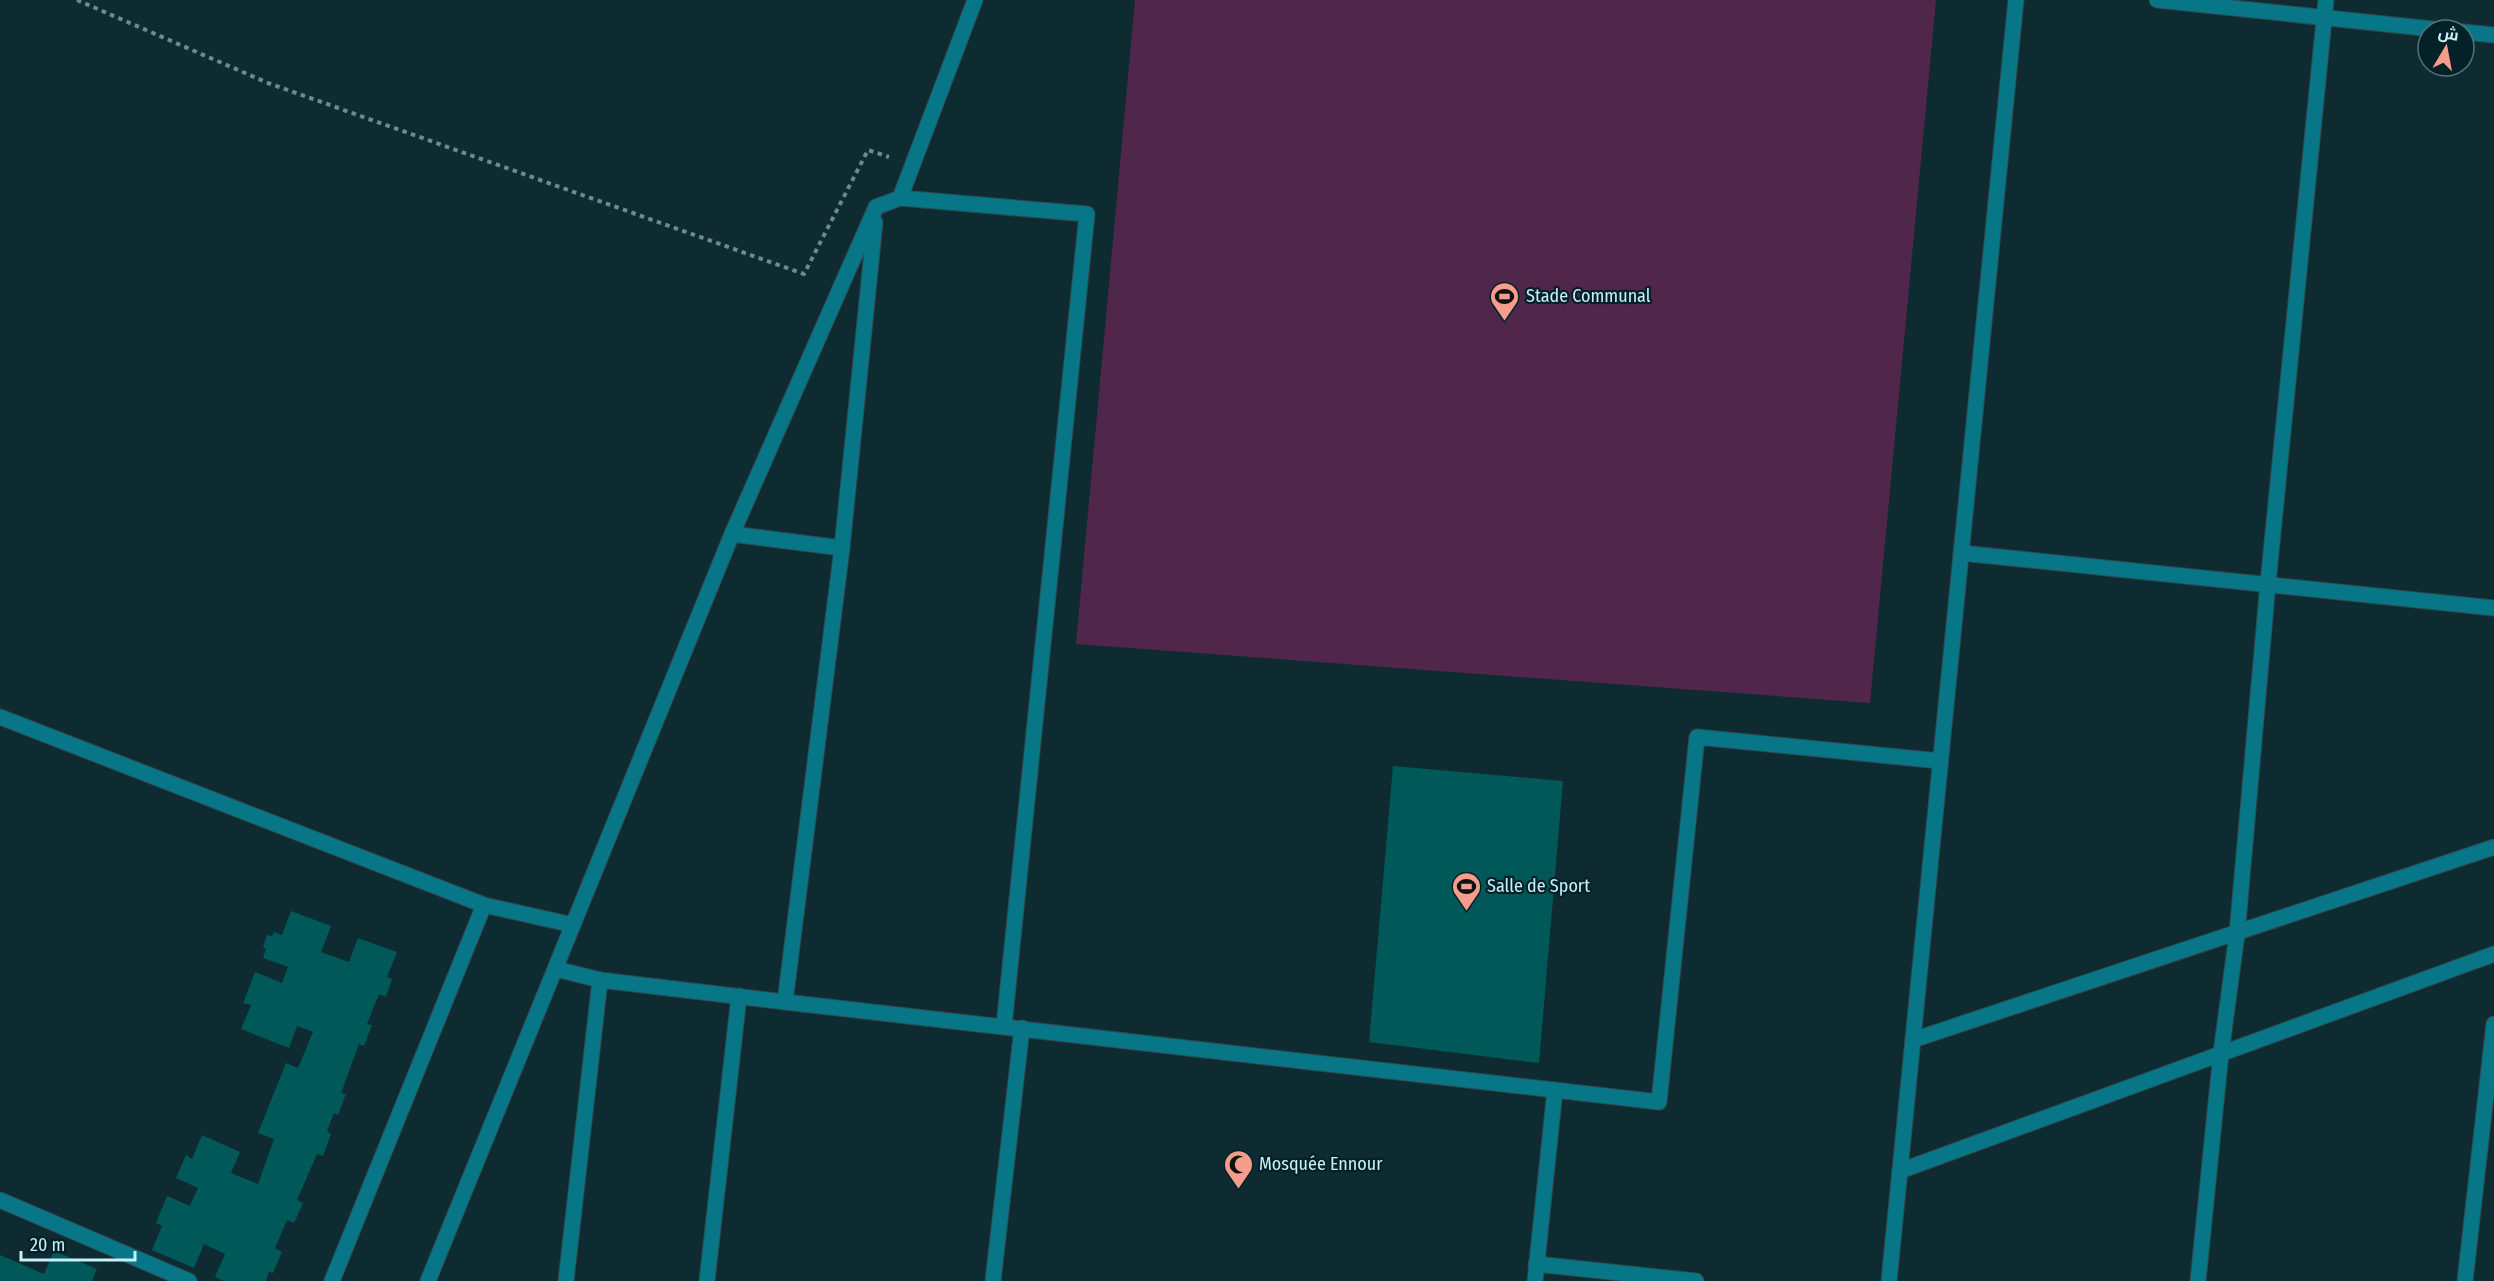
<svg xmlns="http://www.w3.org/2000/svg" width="2494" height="1281" font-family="'Fira Sans Condensed',Cairo,sans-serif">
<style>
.green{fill:#51264b}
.building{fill:#005958}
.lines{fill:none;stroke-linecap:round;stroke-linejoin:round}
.minor-casing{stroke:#30484f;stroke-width:17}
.path{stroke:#698c94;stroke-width:4;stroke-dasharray:4.5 4.5;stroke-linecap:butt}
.minor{stroke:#077788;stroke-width:15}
.labels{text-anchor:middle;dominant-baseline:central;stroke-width:4.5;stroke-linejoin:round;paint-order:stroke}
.poi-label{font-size:18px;fill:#c6f0fa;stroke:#042127;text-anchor:start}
</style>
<rect width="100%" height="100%" fill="#0e2b31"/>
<polygon class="green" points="1135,0 1936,0 1870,703 1076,644"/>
<g class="building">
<polygon points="1393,766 1563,781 1539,1063 1369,1042"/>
<polygon points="291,911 331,926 321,952 349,962 358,938 397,952 387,977 392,979 386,997 379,994 367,1024 372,1025 364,1046 359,1044 341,1093 346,1094 338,1115 334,1113 327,1131 331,1134 323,1156 317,1154 297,1200 303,1203 294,1223 287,1220 275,1248 282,1252 273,1273 269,1272 266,1281 224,1281 215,1277 225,1254 204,1244 194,1268 152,1250 162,1226 156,1223 167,1196 190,1206 198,1188 176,1178 186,1155 192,1159 202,1135 240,1152 231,1173 258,1184 274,1139 258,1133 286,1063 298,1068 313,1032 297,1026 289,1048 241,1029 251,1005 243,1003 255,972 282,983 288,967 263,958 266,949 263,947 267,935 272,936 274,932 282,935"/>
<polygon points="54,1251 97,1269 92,1281 0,1281 0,1255 44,1274"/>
</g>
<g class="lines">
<defs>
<g id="minor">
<polyline points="2157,0 2442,30"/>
<polyline points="2464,32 2494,35"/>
<polyline points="900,198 1087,214 1004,1026"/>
<polyline points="732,534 842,548"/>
<polyline points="1961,553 2494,608"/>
<polyline points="0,717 484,905 573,925"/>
<polyline points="556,969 600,980 785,1002 1659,1102 1697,737 1940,761"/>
<polyline points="785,1002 842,548 875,222"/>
<polyline points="1913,1040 2494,847"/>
<polyline points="1900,1171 2494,954"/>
<polyline points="0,1200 189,1281"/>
<polyline points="1536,1264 1696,1281"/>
<polyline points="332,1281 484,905"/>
<polyline points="428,1281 732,534 876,207 900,198 975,0"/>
<polyline points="566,1281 600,980"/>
<polyline points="707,1281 739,996"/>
<polyline points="993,1281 1022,1028"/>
<polyline points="1535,1281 1555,1090"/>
<polyline points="1889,1281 2016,0"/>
<polyline points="2198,1281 2221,1053 2237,934 2268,583 2326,0"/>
<polyline points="2465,1281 2494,1024"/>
</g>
</defs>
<use href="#minor" class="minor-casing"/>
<polyline class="path" points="77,0 268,83 804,274 868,150 889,157"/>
<use href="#minor" class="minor"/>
</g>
<defs>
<symbol id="stadium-pin" viewBox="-11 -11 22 30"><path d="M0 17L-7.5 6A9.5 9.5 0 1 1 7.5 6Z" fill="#f49d8b" stroke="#042127"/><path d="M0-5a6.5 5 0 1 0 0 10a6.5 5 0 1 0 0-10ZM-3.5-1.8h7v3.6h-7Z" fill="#111"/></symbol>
<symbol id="mosque-pin" viewBox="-11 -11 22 30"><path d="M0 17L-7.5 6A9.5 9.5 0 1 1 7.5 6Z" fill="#f49d8b" stroke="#042127"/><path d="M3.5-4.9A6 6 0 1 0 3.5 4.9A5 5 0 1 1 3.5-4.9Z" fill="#111"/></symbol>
</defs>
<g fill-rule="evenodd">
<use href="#stadium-pin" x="1488" y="280" width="33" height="45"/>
<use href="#stadium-pin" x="1450" y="870" width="33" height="45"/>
<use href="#mosque-pin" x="1222" y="1148" width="33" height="45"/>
</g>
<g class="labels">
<g class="poi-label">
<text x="1526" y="296">Stade Communal</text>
<text x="1487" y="886">Salle de Sport</text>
<text x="1259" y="1164">Mosquée Ennour</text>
</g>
</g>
<g transform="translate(2446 48) rotate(10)"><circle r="28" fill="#042127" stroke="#52747b" stroke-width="1.5"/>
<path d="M0-4.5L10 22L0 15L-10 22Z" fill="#f49d8b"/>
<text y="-9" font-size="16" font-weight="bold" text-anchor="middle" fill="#c6f0fa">ش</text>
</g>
<path d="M21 1251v9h114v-9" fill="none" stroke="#c6f0fa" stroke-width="3"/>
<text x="30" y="1251" font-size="18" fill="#c6f0fa" stroke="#042127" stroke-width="4.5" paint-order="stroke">20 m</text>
</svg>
